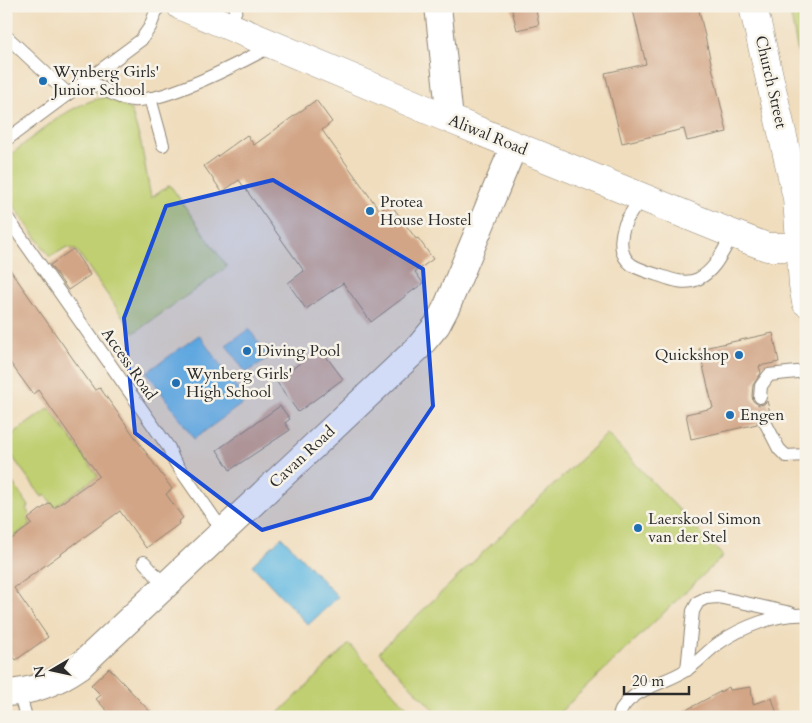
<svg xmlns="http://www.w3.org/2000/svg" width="812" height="723" font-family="Cardo,serif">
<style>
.green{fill:#c0cf71;stroke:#767d4e}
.water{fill:#65bae2;stroke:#487286}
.building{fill:#d2a586}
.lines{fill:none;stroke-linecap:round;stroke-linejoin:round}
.service-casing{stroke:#8e8474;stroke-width:14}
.minor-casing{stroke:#8e8474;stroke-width:28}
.tertiary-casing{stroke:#8e8474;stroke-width:29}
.service{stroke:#fff;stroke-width:12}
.minor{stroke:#fff;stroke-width:26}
.tertiary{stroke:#fff;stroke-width:28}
.marked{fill:#1d4ed8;fill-opacity:0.2;stroke:#1d4ed8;stroke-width:4;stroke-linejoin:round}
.poi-dot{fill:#1f6fb2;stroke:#f7f3e8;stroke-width:2}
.labels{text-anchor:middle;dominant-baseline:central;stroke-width:5;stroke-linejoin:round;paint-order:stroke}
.poi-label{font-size:16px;fill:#2b2b2b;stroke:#f7f3e8;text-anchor:start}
.street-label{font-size:16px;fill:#2b2b2b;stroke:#f7f3e8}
</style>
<rect width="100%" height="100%" fill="#f7f3e8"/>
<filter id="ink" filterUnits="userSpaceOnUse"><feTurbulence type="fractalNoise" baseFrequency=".02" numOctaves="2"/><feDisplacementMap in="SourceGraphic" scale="10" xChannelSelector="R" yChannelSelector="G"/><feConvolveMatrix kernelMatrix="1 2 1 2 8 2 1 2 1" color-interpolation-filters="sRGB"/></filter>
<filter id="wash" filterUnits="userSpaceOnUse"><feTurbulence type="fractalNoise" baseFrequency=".0096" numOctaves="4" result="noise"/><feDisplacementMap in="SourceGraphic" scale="20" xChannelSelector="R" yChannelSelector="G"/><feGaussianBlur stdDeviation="1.12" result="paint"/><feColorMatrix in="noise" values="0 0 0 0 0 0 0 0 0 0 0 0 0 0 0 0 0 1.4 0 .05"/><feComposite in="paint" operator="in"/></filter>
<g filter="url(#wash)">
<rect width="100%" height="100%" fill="#f0ddbd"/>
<g class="green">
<polygon points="789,6 806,6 806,94"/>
<path d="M108 97 131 110 141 143 151 198 170 185 227 267 134 333 77 251 67 247 50 257 6 195V158C36 136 71 101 108 97Z"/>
<polygon points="49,408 98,476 54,507 46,495 42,497 6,448 6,439"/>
<polygon points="607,434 723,556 555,717 440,717 379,652"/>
<polygon points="6,473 29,506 26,509 30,515 27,518 31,524 6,542"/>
<polygon points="349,644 416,717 275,717"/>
</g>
<g class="water">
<polygon points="249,329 269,357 246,373 226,345"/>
<polygon points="199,335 246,401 194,439 147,372"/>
<polygon points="282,537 338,597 308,625 252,565"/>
</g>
<g id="blocks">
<g class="building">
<polygon points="511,6 535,6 539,25 517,30"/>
<polygon points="632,6 698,6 727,132 687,141 684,129 622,143 605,73 646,64"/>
<polygon points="316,100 332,122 322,130 380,211 390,203 416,239 418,238 433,259 415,272 423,283 371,322 343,283 306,309 288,283 304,271 239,180 222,192 204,166 247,135 254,145"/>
<polygon points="73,249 90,275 68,290 50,265"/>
<polygon points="6,264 95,390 100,388 172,489 166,494 183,518 178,522 179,524 146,548 120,511 14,588 48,637 16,660 6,647 6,543 32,524 28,519 40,510 50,503 54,508 99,476 38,390 33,394 6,357"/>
<polygon points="773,333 779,362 759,366 761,373 753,385 752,396 753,401 759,405 764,404 767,401 771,416 766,414 762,415 758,418 757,424 691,439 686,414 713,408 699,349"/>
<polygon points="320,348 343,379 298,412 276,381"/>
<polygon points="280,406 290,419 285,423 290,430 230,470 217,450"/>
<polygon points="109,668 155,717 113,717 96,699 101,695 91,685"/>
<polygon points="729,687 730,690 751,687 753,704 772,698 778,717 673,717"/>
</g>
</g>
</g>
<g filter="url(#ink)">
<use href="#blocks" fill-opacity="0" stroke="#8e8474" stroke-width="1"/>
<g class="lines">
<defs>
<g id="service">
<polyline points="230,27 237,6"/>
<polyline points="6,36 68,94"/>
<path d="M87 80C101 87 117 99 133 100 164 103 244 61 273 45"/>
<polyline points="150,98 163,145"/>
<polyline points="6,140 141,40 150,27 158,6"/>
<path d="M643 198C639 203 634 208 631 213 621 227 615 253 632 265 640 270 651 273 661 276 672 280 686 285 698 279 716 270 723 250 733 234"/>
<polyline points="6,216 169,448 173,459 223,531"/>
<polyline points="760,397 761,386 769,375 806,371"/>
<polyline points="765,422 779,449 786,456 806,455"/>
<polyline points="144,562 165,586"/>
<polyline points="687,670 693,611 698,602 706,598 718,597 791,613"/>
<polyline points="19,692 26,717"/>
<path d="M619 717C623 691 667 683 686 670 698 663 707 651 719 643 742 627 777 613 806 615"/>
</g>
<g id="minor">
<polyline points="438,6 449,110 447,118"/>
<path d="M6 693C34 692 57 682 80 666L418 348 437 325 447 306 514 146"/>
</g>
<g id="tertiary">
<polyline points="181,6 447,118 733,234 767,247 806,247"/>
<polyline points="753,6 797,198 803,285 806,302"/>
</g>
</defs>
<use href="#service" class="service-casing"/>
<use href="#minor" class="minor-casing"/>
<use href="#tertiary" class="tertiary-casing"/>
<use href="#service" class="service"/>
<use href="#minor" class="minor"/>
<use href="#tertiary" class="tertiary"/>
</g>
</g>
<path class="marked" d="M273 180 423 269 433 406 371 498 262 530 135 433 124 318 166 206Z"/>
<g class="poi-dot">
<circle cx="43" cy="81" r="5"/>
<circle cx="370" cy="211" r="5"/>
<circle cx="247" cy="351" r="5"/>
<circle cx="739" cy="355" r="5"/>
<circle cx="176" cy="383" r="5"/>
<circle cx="730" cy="415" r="5"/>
<circle cx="638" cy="528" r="5"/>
</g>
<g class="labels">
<g class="poi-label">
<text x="53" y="72">Wynberg Girls'<tspan x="53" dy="18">Junior School</tspan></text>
<text x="380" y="202">Protea<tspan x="380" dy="18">House Hostel</tspan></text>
<text x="257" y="351">Diving Pool</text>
<text x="729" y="355" text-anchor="end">Quickshop</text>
<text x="186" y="374">Wynberg Girls'<tspan x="186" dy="18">High School</tspan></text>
<text x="740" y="415">Engen</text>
<text x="648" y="519">Laerskool Simon<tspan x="648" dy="18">van der Stel</tspan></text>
</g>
<g class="street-label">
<text transform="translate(771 82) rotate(77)">Church Street</text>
<text transform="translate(488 135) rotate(22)">Aliwal Road</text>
<text transform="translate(129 364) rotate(55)">Access Road</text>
<text transform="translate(302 457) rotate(-43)">Cavan Road</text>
</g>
</g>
<rect width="812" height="723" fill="none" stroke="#f7f3e8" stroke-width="25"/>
<g transform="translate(52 670) rotate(261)" stroke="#f7f3e8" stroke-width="4" paint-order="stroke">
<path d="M0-4L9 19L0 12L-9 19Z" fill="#2b2b2b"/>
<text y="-8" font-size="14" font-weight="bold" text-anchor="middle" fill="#2b2b2b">N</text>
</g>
<path d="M624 686v8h65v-8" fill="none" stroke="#2b2b2b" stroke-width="2.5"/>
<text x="632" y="686" font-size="15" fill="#2b2b2b" stroke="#f7f3e8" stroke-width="4" paint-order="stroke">20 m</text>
</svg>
